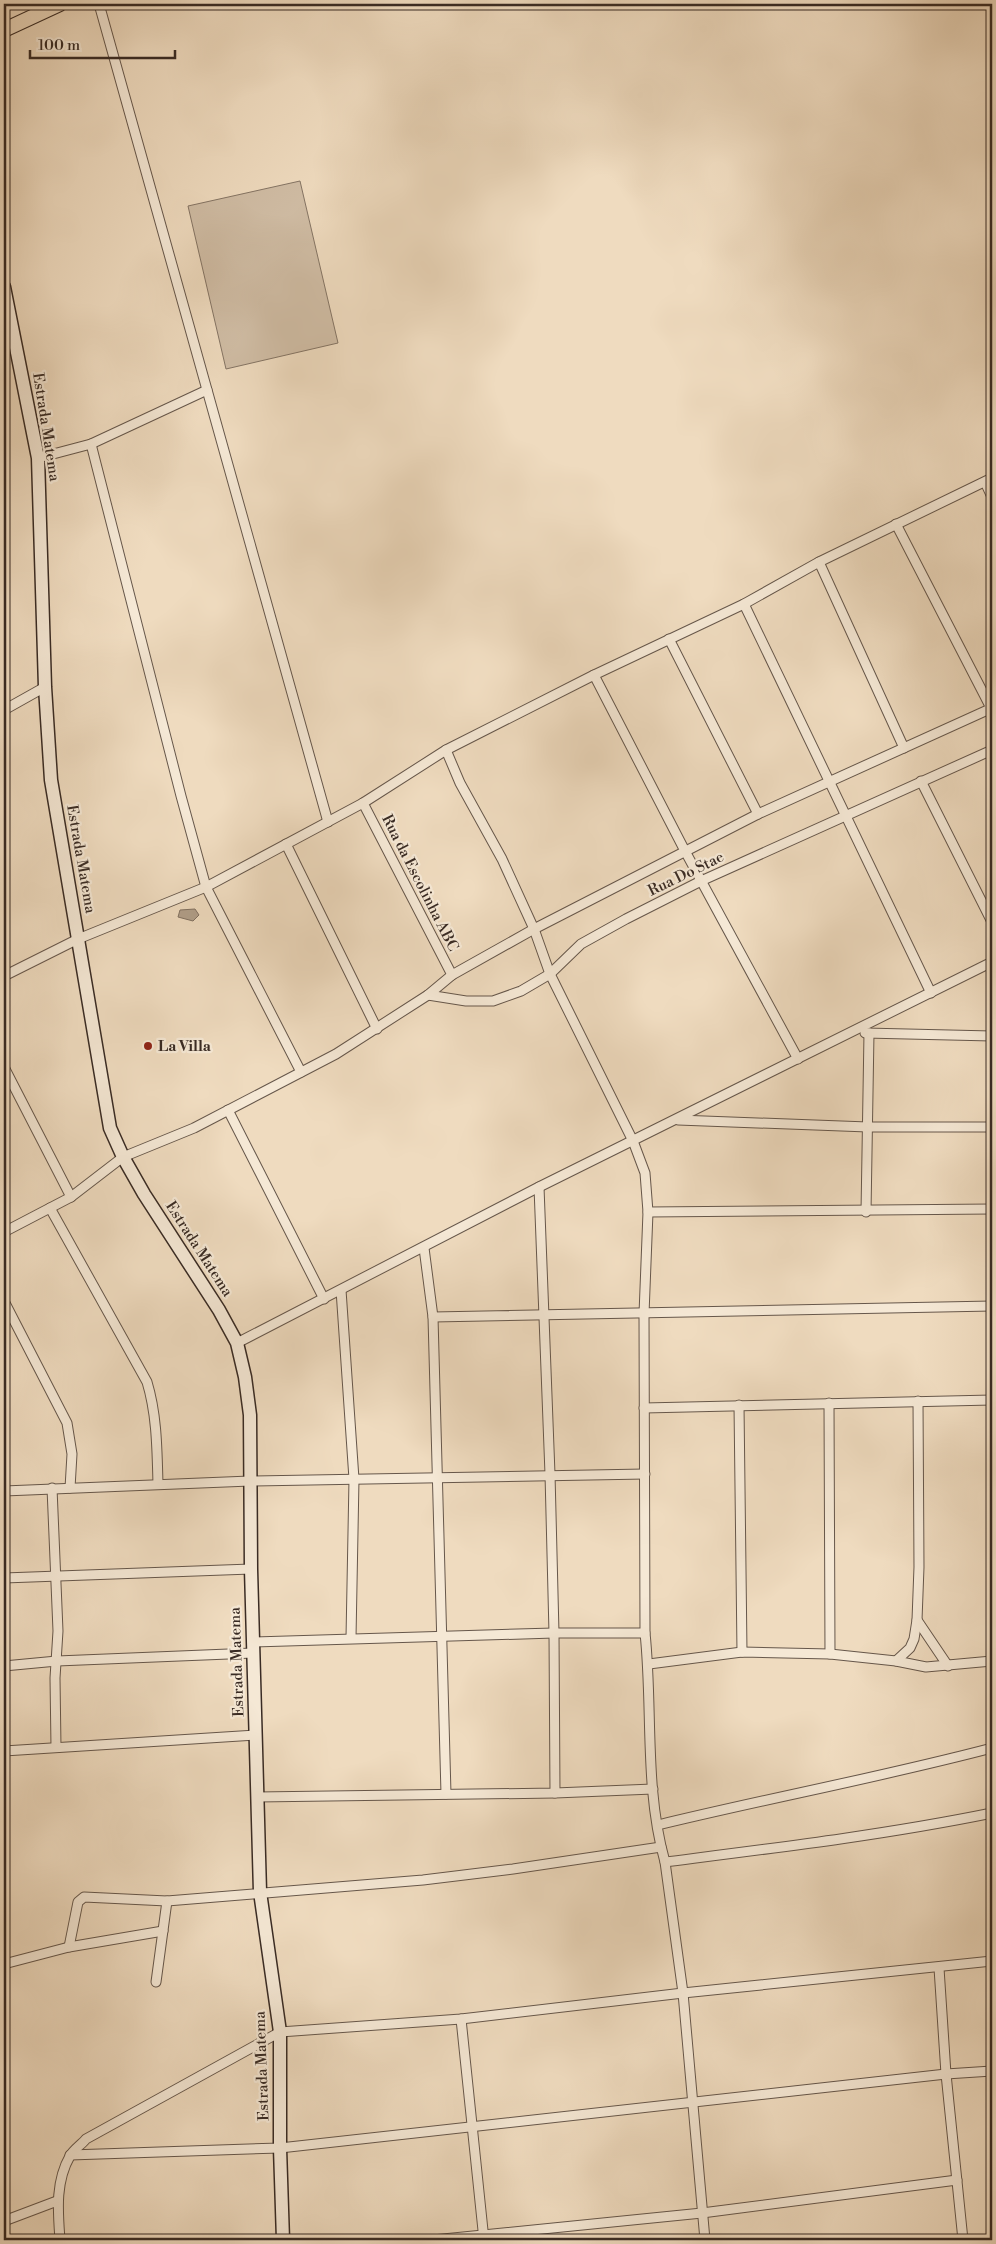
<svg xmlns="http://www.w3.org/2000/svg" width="996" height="2244" font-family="'Libre Bodoni',serif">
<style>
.green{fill:#d0bda5;stroke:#847464}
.water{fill:#b19f8a;stroke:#817161}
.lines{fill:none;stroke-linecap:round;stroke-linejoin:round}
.street-casing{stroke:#66574b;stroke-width:11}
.secondary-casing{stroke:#392b24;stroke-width:15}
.primary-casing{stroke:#392b24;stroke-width:16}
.street{stroke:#f5e8d5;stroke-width:9}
.secondary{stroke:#f5e8d5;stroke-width:12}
.primary{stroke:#efdbbf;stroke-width:14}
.poi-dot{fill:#8f2418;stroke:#f5e8d5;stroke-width:2}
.labels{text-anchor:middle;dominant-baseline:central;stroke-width:4.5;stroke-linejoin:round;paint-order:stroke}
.street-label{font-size:15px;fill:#392b24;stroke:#f5e8d5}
.poi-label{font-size:15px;font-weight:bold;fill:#392b24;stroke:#f5e8d5;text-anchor:start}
</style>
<rect width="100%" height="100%" fill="#efdbbf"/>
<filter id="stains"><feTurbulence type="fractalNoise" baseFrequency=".004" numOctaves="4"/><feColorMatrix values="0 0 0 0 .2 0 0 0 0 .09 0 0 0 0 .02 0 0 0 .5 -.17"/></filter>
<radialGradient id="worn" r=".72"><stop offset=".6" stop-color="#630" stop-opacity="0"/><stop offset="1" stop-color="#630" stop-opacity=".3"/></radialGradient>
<polygon class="green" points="300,181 338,343 226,369 188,206"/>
<polygon class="water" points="195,909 199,915 193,921 178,917 180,910"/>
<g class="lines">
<defs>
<g id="street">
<polyline points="99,4 328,822"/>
<polyline points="91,444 207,390"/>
<polyline points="38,458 91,444 181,796 206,887 301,1072"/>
<polyline points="985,482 992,497"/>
<polyline points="896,524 992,710"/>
<polyline points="819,562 904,748"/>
<polyline points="744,604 931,993"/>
<polyline points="669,639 758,814"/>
<polyline points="594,675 685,851 798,1059"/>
<polyline points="4,710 45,687"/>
<path d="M446 750 460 783 502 859 534 929 550 974 633 1141 645 1173 648 1212 644 1314 645 1633C653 1708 644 1788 665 1862L683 1993 705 2240"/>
<polyline points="921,781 992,922"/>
<polyline points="363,803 452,975"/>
<polyline points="286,844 377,1029"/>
<polyline points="4,976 78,939 206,887 363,803 446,750 594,675 744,604 819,562 992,478"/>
<polyline points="428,995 466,1001 493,1001 521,991 550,974 581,944 626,919 701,881 992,750"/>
<polyline points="865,1033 992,1036"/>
<polyline points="4,1067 71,1197"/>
<polyline points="228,1110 324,1299"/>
<polyline points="678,1120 868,1127 992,1127"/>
<polyline points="539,1187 550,1474 554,1633 555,1793"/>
<path d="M50 1208 147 1382C157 1415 157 1450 158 1484"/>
<polyline points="648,1212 992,1209"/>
<polyline points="866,1212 869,1033"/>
<polyline points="4,1232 71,1197 123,1157 194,1128 336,1054 428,995 452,975 534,929 758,814 992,708"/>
<polyline points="424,1248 433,1317 446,1794"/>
<polyline points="341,1290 354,1479 351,1638"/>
<polyline points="4,1301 67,1423 72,1454 70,1488"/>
<polyline points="433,1317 992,1306"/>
<polyline points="237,1343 539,1187 992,962"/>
<polyline points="829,1403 830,1654"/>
<polyline points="739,1405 742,1652"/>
<polyline points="644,1408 992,1400"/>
<polyline points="52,1488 58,1631 55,1678 56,1747"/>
<polyline points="4,1491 250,1481 645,1474"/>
<polyline points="4,1578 251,1569"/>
<polyline points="917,1620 948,1666"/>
<polyline points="253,1642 554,1633 645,1633"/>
<polyline points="896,1661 910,1648 914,1639 917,1620 919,1567 918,1401"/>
<polyline points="649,1664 742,1652 830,1654 896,1661 926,1667 992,1661"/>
<polyline points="4,1666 57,1661 253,1653"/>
<polyline points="4,1751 256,1735"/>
<polyline points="257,1797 555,1793 653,1789"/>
<path d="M658 1825C769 1798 882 1777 992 1748"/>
<path d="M665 1862C775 1848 884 1835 992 1813"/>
<polyline points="69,1947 78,1902 84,1897 167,1901 423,1880 513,1869 661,1847"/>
<polyline points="4,1964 69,1947 163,1931"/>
<polyline points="939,1968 946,2074 963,2240"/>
<polyline points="156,1982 167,1901"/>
<polyline points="461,2019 484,2240"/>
<polyline points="70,2155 280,2148 946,2074 992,2071"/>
<polyline points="4,2221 57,2201"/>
<path d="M60 2240C58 2212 55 2182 70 2156 73 2150 81 2145 86 2139L280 2032 461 2019 683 1993 992 1961"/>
<polyline points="433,2240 702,2213 957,2180"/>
</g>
<polyline id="secondary" points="4,287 38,458 45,687 51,780 110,1128 123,1157 144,1194 219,1310 237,1343 245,1377 250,1415 251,1569 260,1892 280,2032 280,2148 283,2240"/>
<polyline id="primary" points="4,30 60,4"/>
</defs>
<use href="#street" class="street-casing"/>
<use href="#secondary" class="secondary-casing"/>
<use href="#primary" class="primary-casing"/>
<use href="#street" class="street"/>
<use href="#secondary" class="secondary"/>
<use href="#primary" class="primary"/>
</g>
<circle class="poi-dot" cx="148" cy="1046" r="5"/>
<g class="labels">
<g class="street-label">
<text transform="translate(46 427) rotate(81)">Estrada Matema</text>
<text transform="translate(81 859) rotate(80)">Estrada Matema</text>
<text transform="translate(686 874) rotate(-26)">Rua Do Stae</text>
<text transform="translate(420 883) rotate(63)">Rua da Escolinha ABC</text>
<text transform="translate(199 1249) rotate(57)">Estrada Matema</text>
<text transform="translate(237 1662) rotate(-92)">Estrada Matema</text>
<text transform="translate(262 2066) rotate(-92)">Estrada Matema</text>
</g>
<g class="poi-label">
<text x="158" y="1046">La Villa</text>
</g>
</g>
<rect width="996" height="2244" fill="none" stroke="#efdbbf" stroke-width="20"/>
<rect x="5" y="5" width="986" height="2234" fill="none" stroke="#392b24" stroke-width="2.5"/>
<rect x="10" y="10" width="976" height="2224" fill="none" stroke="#392b24"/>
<path d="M30 50v8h145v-8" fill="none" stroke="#392b24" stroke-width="2.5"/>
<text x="38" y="50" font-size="15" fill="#392b24" stroke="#f5e8d5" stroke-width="4" paint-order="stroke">100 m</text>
<rect width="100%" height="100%" filter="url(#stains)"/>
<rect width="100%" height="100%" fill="url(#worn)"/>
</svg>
